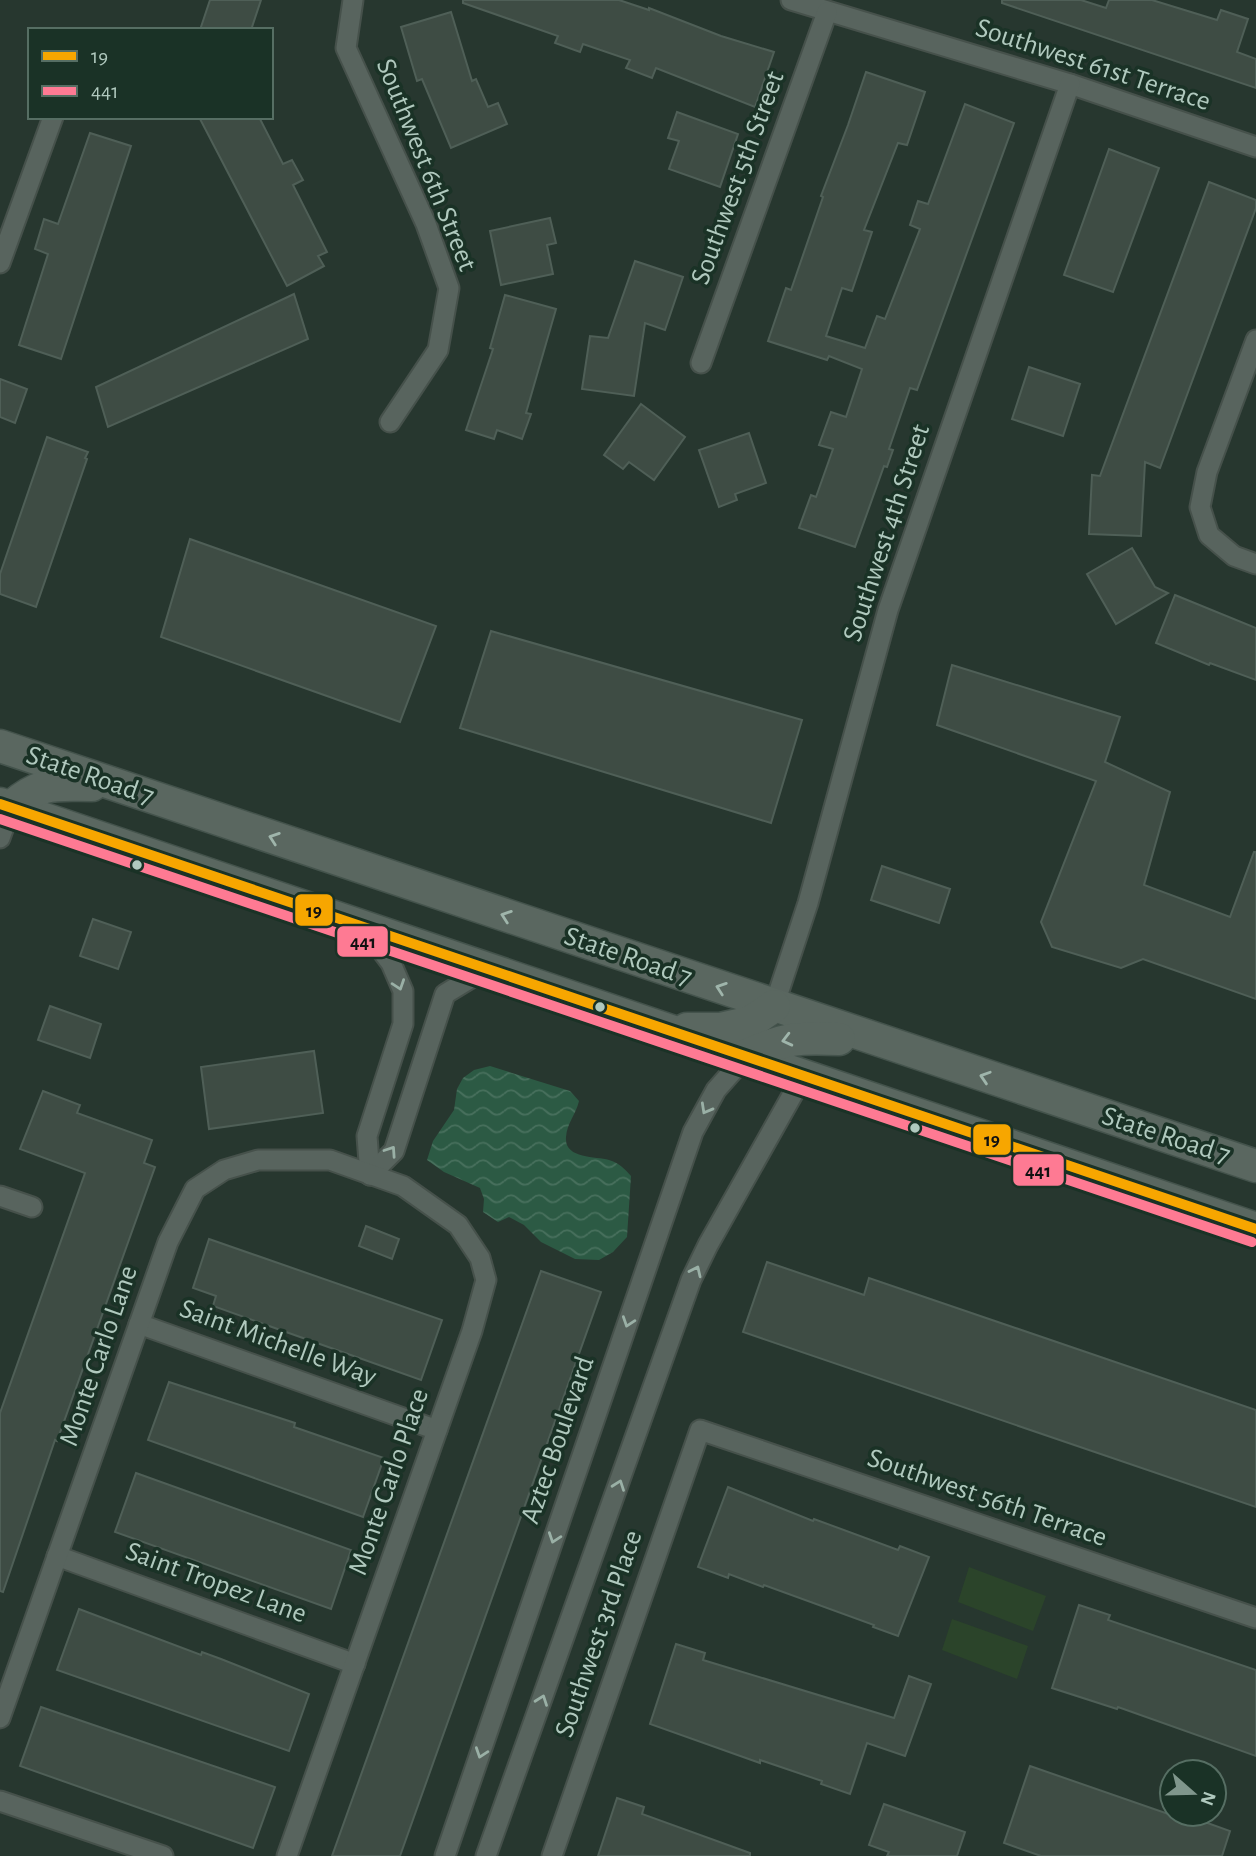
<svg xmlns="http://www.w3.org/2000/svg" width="1256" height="1856" font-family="'Alegreya Sans',sans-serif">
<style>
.grass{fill:#2b442a}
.water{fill:url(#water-waves)}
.building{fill:#3e4c44;stroke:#4f5f57;stroke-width:2}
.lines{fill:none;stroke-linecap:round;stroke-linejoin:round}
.street-casing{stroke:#46514b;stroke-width:23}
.primary-casing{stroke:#44534c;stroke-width:35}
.street{stroke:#58645e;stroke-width:19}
.primary{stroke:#5a6760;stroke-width:32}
.bus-1-casing{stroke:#1a3226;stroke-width:16}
.bus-2-casing{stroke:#1a3226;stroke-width:16}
.bus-1{stroke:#f7a600;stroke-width:10}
.bus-2{stroke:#fe7a93;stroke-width:10}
.oneway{stroke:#9fb5ab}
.oneway2{stroke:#9ab0a6}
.bus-dot{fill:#b0c9be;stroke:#1a3226;stroke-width:2.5}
.labels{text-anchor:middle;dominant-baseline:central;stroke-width:7;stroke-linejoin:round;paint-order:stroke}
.street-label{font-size:28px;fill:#b0c9be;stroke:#1a3226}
.line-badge{stroke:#1a3226;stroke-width:2.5}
.pale-badge-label{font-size:19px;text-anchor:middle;font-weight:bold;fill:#111}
</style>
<defs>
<pattern id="water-waves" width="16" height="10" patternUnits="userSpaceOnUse" patternTransform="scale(1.75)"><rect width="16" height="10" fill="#2c5a44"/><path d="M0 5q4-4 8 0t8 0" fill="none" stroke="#48705d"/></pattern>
</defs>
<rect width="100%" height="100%" fill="#27372f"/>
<g class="grass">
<polygon points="969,1567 1046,1596 1033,1631 958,1602"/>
<polygon points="952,1619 1028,1646 1017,1679 942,1650"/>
</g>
<path class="water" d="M490 1066 570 1091 579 1101C576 1114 567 1123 566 1137 564 1159 595 1156 609 1160 619 1163 625 1169 631 1176L627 1237 613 1252 599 1260 575 1259 541 1242 524 1225 509 1217 498 1222 483 1212 484 1199 480 1188 444 1172 427 1160 433 1141 454 1110 457 1089 463 1078 474 1070Z"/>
<g class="building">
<polygon points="210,0 261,0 251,30 200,30"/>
<polygon points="463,0 619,0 649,10 649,8 721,36 774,52 755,107 656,68 652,78 626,68 630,60 583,44 580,52 555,43 558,36 463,3"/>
<polygon points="1002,0 1081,0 1106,8 1109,0 1152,0 1217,20 1221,10 1248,19 1237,52 1256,59 1256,88 1002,3"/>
<polygon points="451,12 472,81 476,79 488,107 498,103 507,124 451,148 422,79 417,81 401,27"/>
<polygon points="866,72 925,92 907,145 898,143 864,230 872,232 852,291 842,288 826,336 865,348 877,316 885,319 920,229 910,225 918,201 928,204 965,104 1014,123 917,390 910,388 889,449 893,450 887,467 884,466 855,547 799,528 811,495 816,497 833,449 819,445 831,412 846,417 862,369 829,356 827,360 768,341 786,288 791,290 823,197 821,196 848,125"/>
<polygon points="677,112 738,134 720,187 669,169 679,141 668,138"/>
<polygon points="199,117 259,117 283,164 292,160 303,180 293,185 327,252 318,256 324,266 287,286"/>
<polygon points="90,133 131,146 61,359 19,345 48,254 35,249 44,219 58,224"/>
<polygon points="1109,149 1159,168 1113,292 1064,275"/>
<polygon points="1209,182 1256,200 1256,208 1160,468 1145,462 1141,536 1089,534 1092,475 1100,476"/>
<polygon points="550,218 556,243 547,245 553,274 501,285 490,231"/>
<polygon points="635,261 683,277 665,330 645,323 634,396 582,389 590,336 608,338"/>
<polygon points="294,294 308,339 108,427 96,387"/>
<polygon points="505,295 556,309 526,413 531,414 522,439 497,430 494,439 466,430 493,349 490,348"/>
<polygon points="1029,367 1080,384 1063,436 1012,419"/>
<polygon points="0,379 27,389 15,423 0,417"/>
<polygon points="641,404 685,437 654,480 629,462 623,469 604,455"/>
<polygon points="749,433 766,483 735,494 737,500 719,507 699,450"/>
<polygon points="47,437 88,452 85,458 87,459 36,607 0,594 0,574"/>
<polygon points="190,539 436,626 400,722 161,637"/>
<polygon points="1132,548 1155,587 1168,593 1116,624 1087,574"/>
<polygon points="1175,595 1256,628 1256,680 1210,663 1209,665 1156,643"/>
<polygon points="491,631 802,720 771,823 460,728"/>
<polygon points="952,665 1120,717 1105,762 1170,792 1144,885 1230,917 1254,852 1256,852 1256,999 1143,959 1121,968 1052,947 1041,922 1096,781 937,725"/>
<polygon points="882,866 950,889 939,923 871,900"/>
<polygon points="93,919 131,932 118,969 80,956"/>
<polygon points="50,1006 101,1024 90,1058 38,1040"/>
<polygon points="314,1051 323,1113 209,1129 201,1067"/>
<polygon points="43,1091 80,1105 77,1113 152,1140 144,1163 155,1167 57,1441 55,1440 3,1592 0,1591 0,1413 85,1173 20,1149"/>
<polygon points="366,1226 399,1239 392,1259 359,1246"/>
<polygon points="209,1239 442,1320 421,1380 213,1306 216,1296 193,1288"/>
<polygon points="767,1262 864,1295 869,1278 1256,1410 1256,1507 743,1332"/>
<polygon points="541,1271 601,1292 400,1856 332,1856"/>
<polygon points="169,1382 295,1423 294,1427 384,1458 363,1517 148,1440"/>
<polygon points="136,1473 351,1550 331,1609 115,1532"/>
<polygon points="728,1487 813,1521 814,1519 898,1550 900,1546 929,1557 898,1636 873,1627 874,1625 764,1585 763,1587 729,1574 728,1578 698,1567"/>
<polygon points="1079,1605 1110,1615 1108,1620 1256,1670 1256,1756 1118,1707 1117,1709 1052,1688"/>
<polygon points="79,1609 201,1655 202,1652 221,1659 309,1694 289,1751 57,1670"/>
<polygon points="676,1644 705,1653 703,1660 894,1718 909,1676 931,1684 905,1756 867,1743 850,1794 821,1784 822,1781 760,1760 760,1763 650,1724"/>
<polygon points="41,1707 275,1787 253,1848 20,1766"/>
<polygon points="1030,1766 1200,1825 1202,1821 1230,1831 1222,1856 1041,1856 1004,1843"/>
<polygon points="617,1798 644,1807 642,1814 750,1853 750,1856 598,1856"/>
<polygon points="884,1804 965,1832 957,1856 887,1856 889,1852 869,1845"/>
</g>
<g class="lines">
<defs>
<g id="street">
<polyline points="353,0 346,48 426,224 449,288 438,350 390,422"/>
<polyline points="791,0 1070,84 1256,147"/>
<polyline points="0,263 53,117"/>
<polyline points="1256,340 1207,472 1200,507 1209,535 1234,556 1256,564"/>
<polyline points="701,363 827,12"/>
<polyline points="0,838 11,807"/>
<polyline points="367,931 391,963 403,991 403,1024 367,1136 370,1175"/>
<polyline points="774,1006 808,903 888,610 1070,84"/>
<polyline points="370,1175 394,1151 445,994 486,969"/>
<polyline points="0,1196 32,1207"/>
<polyline points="139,1324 437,1430"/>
<polyline points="57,1556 355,1664"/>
<polyline points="0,1718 168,1242 195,1189 224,1170 258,1160 330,1160 403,1186 458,1225 480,1258 486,1280 472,1331 287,1856"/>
<polyline points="0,1801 163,1856"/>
<polyline points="445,1856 693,1132 716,1090 747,1055"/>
<polyline points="486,1856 691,1280 708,1245 803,1076"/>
<polyline points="552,1856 700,1430 1256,1618"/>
</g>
<g id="primary">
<polyline points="0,746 1256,1166"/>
<polyline points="0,804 1256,1229"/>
<path d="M11 807C42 781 53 785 92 785"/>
<polyline points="687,1029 720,1029 751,1022 774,1006"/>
<path d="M747 1055C786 1038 798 1037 839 1039"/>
</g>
</defs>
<use href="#street" class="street-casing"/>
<use href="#primary" class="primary-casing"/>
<use href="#street" class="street"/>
<use href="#primary" class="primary"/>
<defs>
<polyline id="bus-1" points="0,804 1256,1229"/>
<polyline id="bus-2" points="0,819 1252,1242"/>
</defs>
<use href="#bus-1" class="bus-1-casing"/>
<use href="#bus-2" class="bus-2-casing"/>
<use href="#bus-1" class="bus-1"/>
<use href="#bus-2" class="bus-2"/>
</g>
<defs><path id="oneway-chevron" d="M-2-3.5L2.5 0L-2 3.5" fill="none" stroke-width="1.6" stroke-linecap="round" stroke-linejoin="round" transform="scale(1.75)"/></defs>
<g class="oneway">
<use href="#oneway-chevron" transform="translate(274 838) rotate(-161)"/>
<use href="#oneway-chevron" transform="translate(506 916) rotate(-161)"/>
<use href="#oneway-chevron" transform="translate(721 988) rotate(-161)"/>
<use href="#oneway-chevron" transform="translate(787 1040) rotate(166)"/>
<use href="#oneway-chevron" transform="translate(985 1077) rotate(-162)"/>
</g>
<g class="oneway2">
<use href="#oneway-chevron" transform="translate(399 985) rotate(71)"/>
<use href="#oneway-chevron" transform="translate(706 1109) rotate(119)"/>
<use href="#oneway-chevron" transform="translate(391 1151) rotate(-56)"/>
<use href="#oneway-chevron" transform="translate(696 1271) rotate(-65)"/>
<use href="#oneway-chevron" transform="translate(628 1322) rotate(109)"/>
<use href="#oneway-chevron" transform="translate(619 1485) rotate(-70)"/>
<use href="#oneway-chevron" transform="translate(554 1538) rotate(109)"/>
<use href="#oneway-chevron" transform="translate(542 1700) rotate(-70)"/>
<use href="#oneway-chevron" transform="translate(481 1753) rotate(109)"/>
</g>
<g class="bus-dot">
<circle cx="137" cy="865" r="6"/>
<circle cx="600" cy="1007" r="6"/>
<circle cx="915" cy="1128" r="6"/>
</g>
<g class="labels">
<g class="street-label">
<text transform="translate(1093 65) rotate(18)">Southwest 61st Terrace</text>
<text transform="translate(426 165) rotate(68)">Southwest 6th Street</text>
<text transform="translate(738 178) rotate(-70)">Southwest 5th Street</text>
<text transform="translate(887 533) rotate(-72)">Southwest 4th Street</text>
<text transform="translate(90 776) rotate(19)">State Road 7</text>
<text transform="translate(628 957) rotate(19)">State Road 7</text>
<text transform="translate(1166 1136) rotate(18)">State Road 7</text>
<text transform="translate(278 1343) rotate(20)">Saint Michelle Way</text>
<text transform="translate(99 1356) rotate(-71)">Monte Carlo Lane</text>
<text transform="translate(558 1440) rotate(-71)">Aztec Boulevard</text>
<text transform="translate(389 1482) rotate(-71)">Monte Carlo Place</text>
<text transform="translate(987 1498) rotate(19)">Southwest 56th Terrace</text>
<text transform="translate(216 1583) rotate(20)">Saint Tropez Lane</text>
<text transform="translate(599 1634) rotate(-71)">Southwest 3rd Place</text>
</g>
</g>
<g class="line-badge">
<rect x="294" y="893" width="40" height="34" rx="7" fill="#f7a600"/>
<rect x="336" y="925" width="53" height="33" rx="7" fill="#fe7a93"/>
<rect x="972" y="1123" width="40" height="33" rx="7" fill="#f7a600"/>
<rect x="1012" y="1153" width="53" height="34" rx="7" fill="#fe7a93"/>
</g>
<g class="pale-badge-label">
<text x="314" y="917">19</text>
<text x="363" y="948">441</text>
<text x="992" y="1146">19</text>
<text x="1038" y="1177">441</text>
</g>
<rect x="28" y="28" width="245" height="91" fill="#1a3226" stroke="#566e63" stroke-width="2"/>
<rect x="42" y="51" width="35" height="10" fill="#f7a600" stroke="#566e63" stroke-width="2"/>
<text x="91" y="63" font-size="21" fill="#b0c9be">19</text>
<rect x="42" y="86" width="35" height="10" fill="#fe7a93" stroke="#566e63" stroke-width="2"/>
<text x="91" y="98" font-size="21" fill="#b0c9be">441</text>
<g transform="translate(1193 1793) rotate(110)"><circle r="33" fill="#1a3226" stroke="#566e63" stroke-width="2"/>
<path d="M0-5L12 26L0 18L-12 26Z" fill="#80968c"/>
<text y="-10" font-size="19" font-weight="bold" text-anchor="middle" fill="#b0c9be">N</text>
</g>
</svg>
